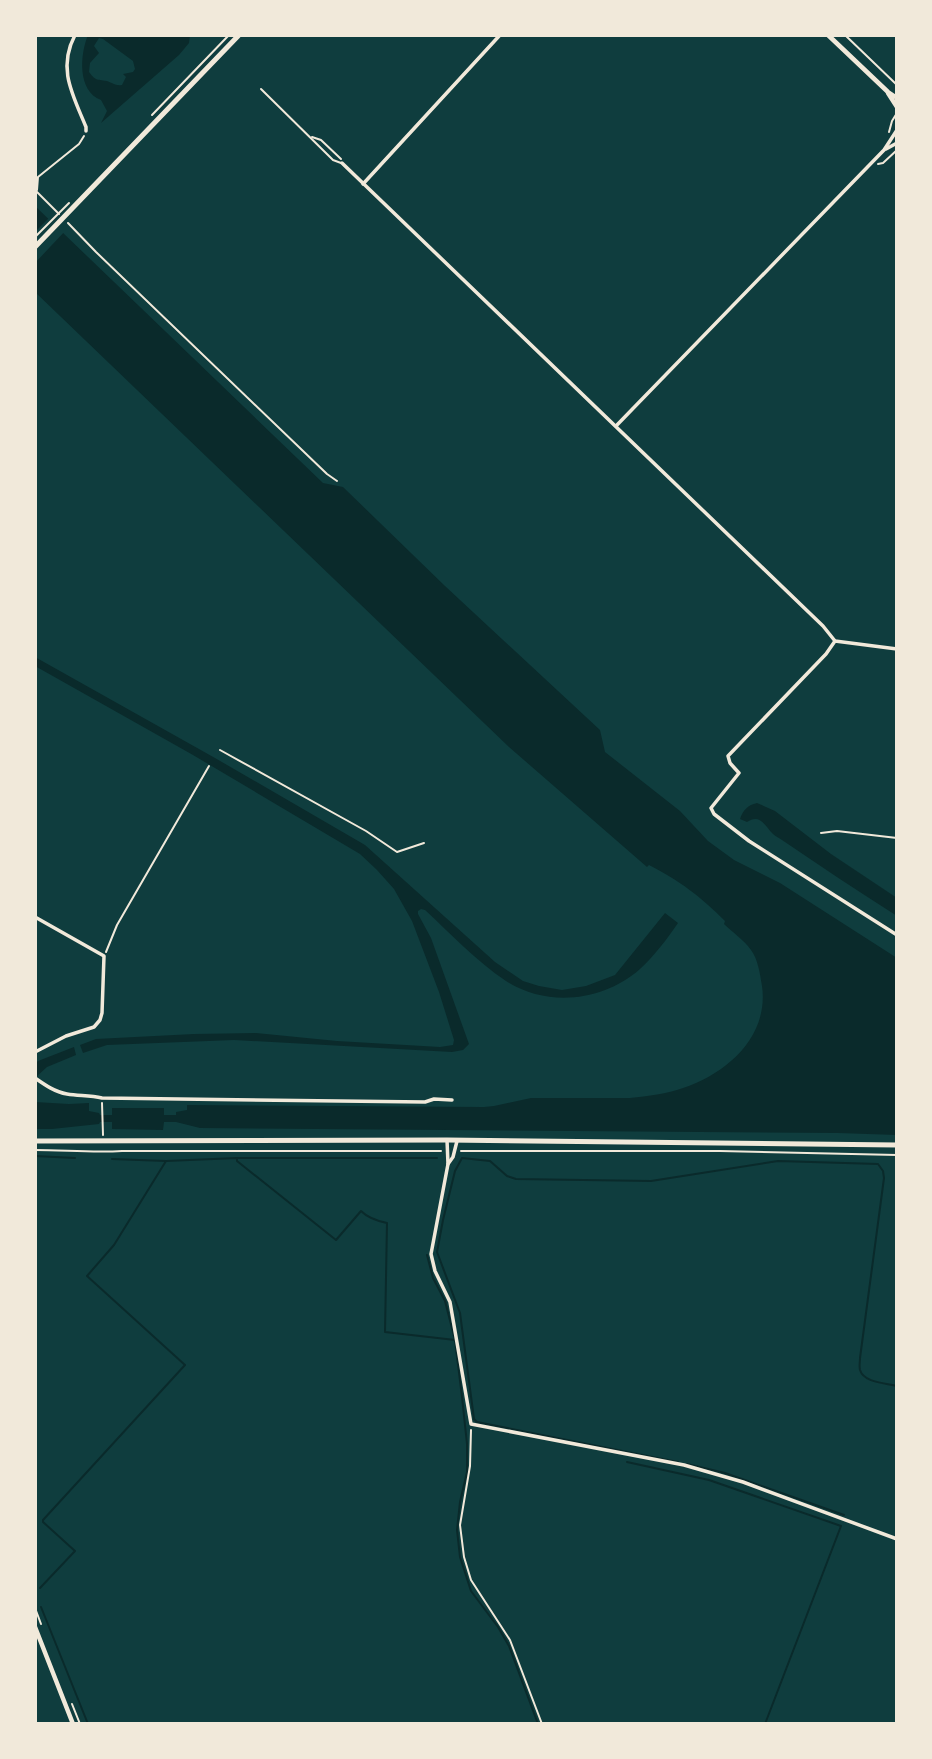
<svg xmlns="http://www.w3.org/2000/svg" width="932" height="1759" font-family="Overpass,sans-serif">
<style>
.water{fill:#0a2a2b;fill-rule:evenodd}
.pier{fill:#0f3d3e}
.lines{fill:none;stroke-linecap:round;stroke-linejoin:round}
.stream{stroke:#0a2a2b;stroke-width:2}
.path{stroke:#f1e9da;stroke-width:2}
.service{stroke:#f1e9da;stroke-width:2}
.minor{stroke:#f1e9da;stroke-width:3.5}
.tertiary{stroke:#f1e9da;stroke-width:4.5}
.secondary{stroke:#f1e9da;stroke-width:5}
</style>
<rect width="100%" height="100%" fill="#0f3d3e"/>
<g class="water">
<path d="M88 35H190L189 43 179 55 101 123 107 111 101 100C77 91 80 54 88 35ZM99 38 103 39 133 61 135 69 133 72 123 74 126 77 122 85C115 86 113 83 107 81 96 79 96 81 89 72L90 63 99 53 94 46Z"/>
<path d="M35 206 323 483 343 487 445 586 600 730 605 752 680 811 708 841 734 860 780 883 897 958V1135L838 1133 200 1128 176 1122H164L163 1130 112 1129V1122H100L99 1124 52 1129H35V1102L69 1104 89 1103V1111L99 1113 100 1115H112V1108H164V1115H176V1112L187 1110V1105L484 1107 494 1106 531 1098H630C648 1096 667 1094 683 1088 728 1073 769 1036 762 986 760 974 758 959 751 950 744 940 732 932 724 924L725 921C700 896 680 881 649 865L647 867 509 747 35 292Z"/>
<path d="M35 657 215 758 365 845 495 962 523 981 539 986 562 990 586 986 615 975 665 913 678 923C667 939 655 955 640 969 604 1001 548 1008 506 981 476 961 451 934 425 910L421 909 418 911V914L431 938 469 1044 463 1050 452 1052 234 1040 107 1045 83 1053 80 1045 96 1039 194 1034 256 1033 337 1041 440 1047 453 1045 454 1040 439 992 412 921 394 889 377 870 360 854 193 755 35 666Z"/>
<path d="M757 803 775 811 831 854 897 898V916C858 891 820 866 782 840 779 838 775 836 773 834 765 826 760 813 747 822L740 819C743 810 748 805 757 803Z"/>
<polygon points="74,1047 76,1055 47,1067 35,1078 35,1064 38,1061"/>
</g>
<polygon class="pier" points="51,216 66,230 35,263 35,232"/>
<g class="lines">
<g class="stream">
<polyline points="35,1156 75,1158"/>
<polyline points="238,1158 437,1158"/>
<path d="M112 1159 166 1161 237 1158V1161L336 1240 361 1211C368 1218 377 1221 387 1223L385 1332 455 1340"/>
<polyline points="427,1255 433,1278 445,1301 455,1340 462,1397 467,1444 467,1472 460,1502 457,1530 460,1557 471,1591 498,1627 509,1646 538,1724"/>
<polyline points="627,1462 709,1480 841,1526 765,1724"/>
<path d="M678 1462 477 1422 474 1419 460 1313 437 1252 443 1220 455 1171 462 1158 490 1161 507 1176 516 1179 651 1181 778 1161 878 1164 883 1171 884 1178 860 1358C860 1362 859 1366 860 1370 864 1383 886 1383 897 1386"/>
<polyline points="687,1464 725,1473 844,1515"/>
<polyline points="40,1588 75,1551 43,1522 43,1520 185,1365 87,1276 114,1245 166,1161"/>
<polyline points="41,1607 88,1724"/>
</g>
<g class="path">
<polyline points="845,35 897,85"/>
<polyline points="152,115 229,35"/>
<polyline points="889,132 892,121 897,113"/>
<polyline points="878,164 883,163 897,150"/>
<polyline points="35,190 59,214"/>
<polyline points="37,190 38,177 79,144 84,136"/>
<polyline points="68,223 96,252 327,474 337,481"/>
<polyline points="35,237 69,203"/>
<polyline points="220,750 366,831 397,852 424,843"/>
<polyline points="821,833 837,831 897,838"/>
<polyline points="106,952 117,925 209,766"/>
<polyline points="102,1103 103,1135"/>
<path d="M35 1150C64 1150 93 1153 122 1151H441"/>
<polyline points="461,1151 720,1151 897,1155"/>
<polyline points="471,1430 470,1466 460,1525 464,1557 471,1580 510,1640 542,1724"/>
<polyline points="35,1608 41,1624"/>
<polyline points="72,1704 80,1724"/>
</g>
<g class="service">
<polyline points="261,89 333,160 341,163"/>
<polyline points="312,137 321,140 341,159"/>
</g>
<g class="minor">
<path d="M75 35C57 69 73 95 86 127V131"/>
<polyline points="886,149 897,143"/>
<polyline points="342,163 823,626 835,641 897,649"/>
<polyline points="363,184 500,35"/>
<polyline points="616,426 884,150 897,130"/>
<polyline points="835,641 826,654 728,756 730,763 739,773 711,808 714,814 749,841 897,935"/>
<polyline points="35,917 104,956 102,1013 100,1020 94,1027 66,1036 35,1052"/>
<path d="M35 1078C45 1085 55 1092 67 1094 79 1096 90 1095 102 1098L425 1102 434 1099 452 1100"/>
<polyline points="447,1140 448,1164"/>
<polyline points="457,1141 453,1157 448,1164 431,1254 435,1271 450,1302 471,1424 684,1465 743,1482 897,1539"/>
</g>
<g class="tertiary">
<polyline points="828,35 888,92 897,98"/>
<polyline points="888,93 897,107"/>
<polyline points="35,1627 73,1724"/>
</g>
<g class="secondary">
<polyline points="35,247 239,35"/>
<polyline points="35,1141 447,1140 897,1145"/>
</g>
</g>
<rect width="932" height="1759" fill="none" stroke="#f1e9da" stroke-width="74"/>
</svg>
